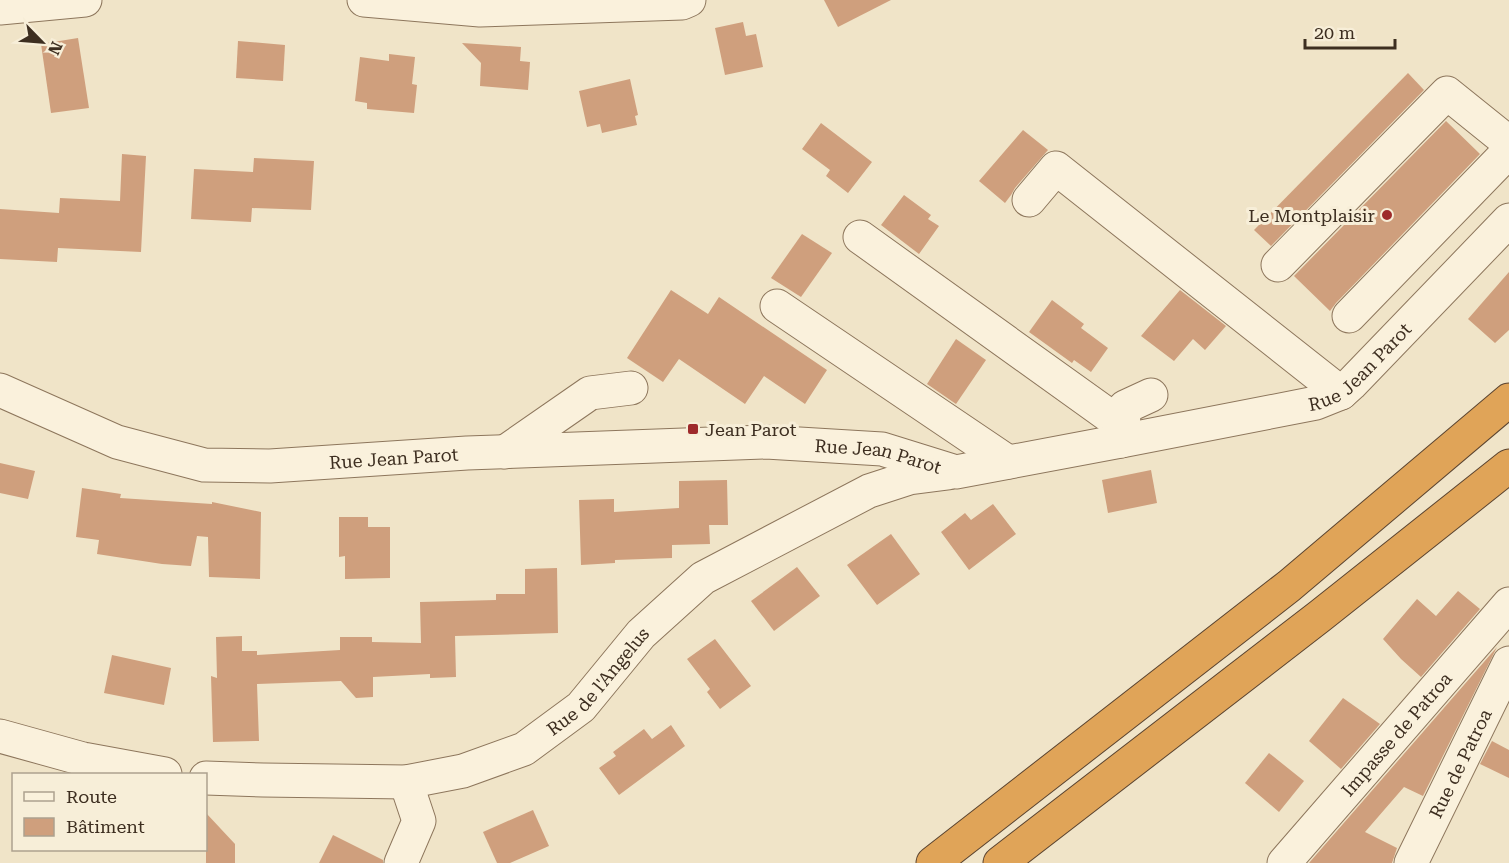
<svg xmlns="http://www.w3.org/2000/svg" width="1509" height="863" font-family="'Roboto Serif',serif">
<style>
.building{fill:#cf9f7d}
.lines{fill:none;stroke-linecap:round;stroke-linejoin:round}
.minor-casing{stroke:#8d765c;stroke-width:35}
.highway-casing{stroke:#5b4430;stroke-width:35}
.minor{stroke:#faf1dc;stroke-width:33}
.highway{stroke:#e0a458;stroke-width:33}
.poi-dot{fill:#9e2a2b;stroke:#f7eed8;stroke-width:2}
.labels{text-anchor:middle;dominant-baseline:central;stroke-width:6;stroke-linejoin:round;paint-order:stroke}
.poi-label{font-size:18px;fill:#3d2e20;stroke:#f7eed8;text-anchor:end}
.street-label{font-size:18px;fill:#3d2e20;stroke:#f7eed8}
</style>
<rect width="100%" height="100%" fill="#f0e4c8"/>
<g class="building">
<polygon points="824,0 891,0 838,27"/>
<polygon points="743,22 746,36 756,34 763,67 725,75 715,28"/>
<polygon points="78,38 89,108 51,113 41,44"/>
<polygon points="238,41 285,45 283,81 236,78"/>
<polygon points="462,43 521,47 520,61 530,62 528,90 480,86 481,63"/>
<polygon points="389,54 415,57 412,84 417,85 414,113 367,109 367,103 355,101 360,57 389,61"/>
<polygon points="1408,73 1424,90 1271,246 1254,230"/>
<polygon points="630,79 638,115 635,116 637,125 602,133 600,124 587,127 579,91"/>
<polygon points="1446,121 1480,154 1336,303 1330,311 1294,276"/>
<polygon points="821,123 872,162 848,193 826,176 830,170 802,149"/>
<polygon points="1023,130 1048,150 1015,188 1011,195 1005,203 979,181"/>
<polygon points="122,154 146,156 141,252 58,248 57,262 0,259 0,209 59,213 60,198 120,201"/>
<polygon points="254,158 314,161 311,210 252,208 251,222 191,219 194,169 253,172"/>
<polygon points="904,195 931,215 928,219 939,226 919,254 881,225"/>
<polygon points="802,234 832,253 801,297 771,278"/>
<polygon points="1509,272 1509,330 1495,343 1468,319"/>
<polygon points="671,290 708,314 719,297 827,370 805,404 764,376 745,404 679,359 663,382 627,358"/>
<polygon points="1180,290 1226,326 1205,350 1193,339 1174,361 1141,336"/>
<polygon points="1052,300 1084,324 1081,328 1108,348 1091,372 1074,360 1072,363 1029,332"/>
<polygon points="956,339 986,360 956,404 927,384"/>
<polygon points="0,463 35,471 28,499 0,493"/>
<polygon points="1151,470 1157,503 1108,513 1102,480"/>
<polygon points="727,480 728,525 709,525 710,544 672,545 672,558 615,560 615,563 581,565 579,500 614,499 614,512 679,508 679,481"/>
<polygon points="82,488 121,494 120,498 212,504 212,502 261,512 260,579 209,577 208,537 197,536 191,566 162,564 97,554 99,540 76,537"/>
<polygon points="993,504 1016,534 969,570 941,532 965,513 971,520"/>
<polygon points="339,517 368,517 368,527 390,527 390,578 345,579 345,556 339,557"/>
<polygon points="891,534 920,574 877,605 847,565"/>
<polygon points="797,567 820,596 774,631 751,601"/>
<polygon points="557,568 558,633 455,636 456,677 430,678 430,674 373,677 373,697 356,698 341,681 257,684 259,741 213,742 211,676 217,678 216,637 242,636 242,651 257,651 257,655 340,650 340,637 372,637 372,642 421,643 420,602 496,600 496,594 525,594 525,569"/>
<polygon points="1458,591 1480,609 1421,677 1401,659 1383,639 1417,599 1436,616"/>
<polygon points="715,639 751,686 720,709 707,692 710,689 687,659"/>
<polygon points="1497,647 1423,796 1404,787 1365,832 1397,848 1392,863 1309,863"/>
<polygon points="112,655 171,668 164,705 104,693"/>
<polygon points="1343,698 1380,724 1341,769 1309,741"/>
<polygon points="671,725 685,746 619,795 599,768 616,756 613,752 644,729 652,739"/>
<polygon points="1492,741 1509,750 1509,778 1480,764"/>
<polygon points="1269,753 1304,781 1279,812 1245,783"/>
<polygon points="533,810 549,846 510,863 497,863 483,832"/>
<polygon points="206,813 235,844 235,863 206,863"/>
<polygon points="333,835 383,860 383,863 319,863"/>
</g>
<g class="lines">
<defs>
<g id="minor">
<polyline points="364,0 480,10 682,3 689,0"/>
<polyline points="0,8 85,0"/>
<polyline points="1029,200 1056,168 1341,393"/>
<polyline points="860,237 1122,425"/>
<polyline points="1278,265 1447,93 1509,143"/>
<polyline points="777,306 1008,462"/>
<polyline points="1349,316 1509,151"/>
<path id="s1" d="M0 390 117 442 204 465 270 466 467 453 766 442 882 449 956 472 1121 441 1316 403 1341 393 1351 384 1509 220"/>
<polyline points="1121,441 1125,407 1151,395"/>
<polyline points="505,452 590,393 631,388"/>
<polyline points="0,736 83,759 165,774"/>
<path id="s2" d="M206 778 263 780 406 782 463 771 524 749 581 707 641 634 703 578 869 491 909 478 948 473"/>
<polyline points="401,863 419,821 406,782"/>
<path id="s3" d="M1284 863 1509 604"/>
<path id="s4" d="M1411 863 1509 663"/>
</g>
<g id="highway">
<polyline points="933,863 1289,586 1509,400"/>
<polyline points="1000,863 1320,616 1509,466"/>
</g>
</defs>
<use href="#minor" class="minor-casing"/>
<use href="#highway" class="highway-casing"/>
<use href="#minor" class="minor"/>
<use href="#highway" class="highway"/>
</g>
<g class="poi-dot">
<circle cx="1387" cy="215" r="6"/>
<rect x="687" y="423" width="12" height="12" rx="3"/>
</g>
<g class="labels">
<g class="poi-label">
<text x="1375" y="215">Le Montplaisir</text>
<text x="705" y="429" text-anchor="start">Jean Parot</text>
</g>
<g class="street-label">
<text stroke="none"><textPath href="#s1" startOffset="1398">Rue Jean Parot</textPath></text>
<text stroke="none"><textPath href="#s1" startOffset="894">Rue Jean Parot</textPath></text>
<text stroke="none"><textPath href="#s1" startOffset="408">Rue Jean Parot</textPath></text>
<text stroke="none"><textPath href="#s2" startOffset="424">Rue de l'Angelus</textPath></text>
<text stroke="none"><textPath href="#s3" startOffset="171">Impasse de Patroa</textPath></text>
<text stroke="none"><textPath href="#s4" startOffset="111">Rue de Patroa</textPath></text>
</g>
</g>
<rect x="12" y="773" width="195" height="78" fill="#f7eed8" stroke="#ada18e" stroke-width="1.5"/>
<rect x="24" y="792" width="30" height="9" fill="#faf1dc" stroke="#ada18e" stroke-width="1.5"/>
<text x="66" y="803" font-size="18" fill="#3d2e20">Route</text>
<rect x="24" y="818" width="30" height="18" fill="#cf9f7d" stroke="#ada18e" stroke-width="1.5"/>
<text x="66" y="833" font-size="18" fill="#3d2e20">Bâtiment</text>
<g transform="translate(42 42) rotate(115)" stroke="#f7eed8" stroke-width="4.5" paint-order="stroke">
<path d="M0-4.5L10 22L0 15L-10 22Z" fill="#3d2e20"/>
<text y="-9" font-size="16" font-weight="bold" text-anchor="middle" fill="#3d2e20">N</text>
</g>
<path d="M1305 39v9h90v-9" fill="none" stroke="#3d2e20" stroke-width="3"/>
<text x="1314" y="39" font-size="18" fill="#3d2e20" stroke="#f7eed8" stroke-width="4.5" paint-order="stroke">20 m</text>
</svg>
